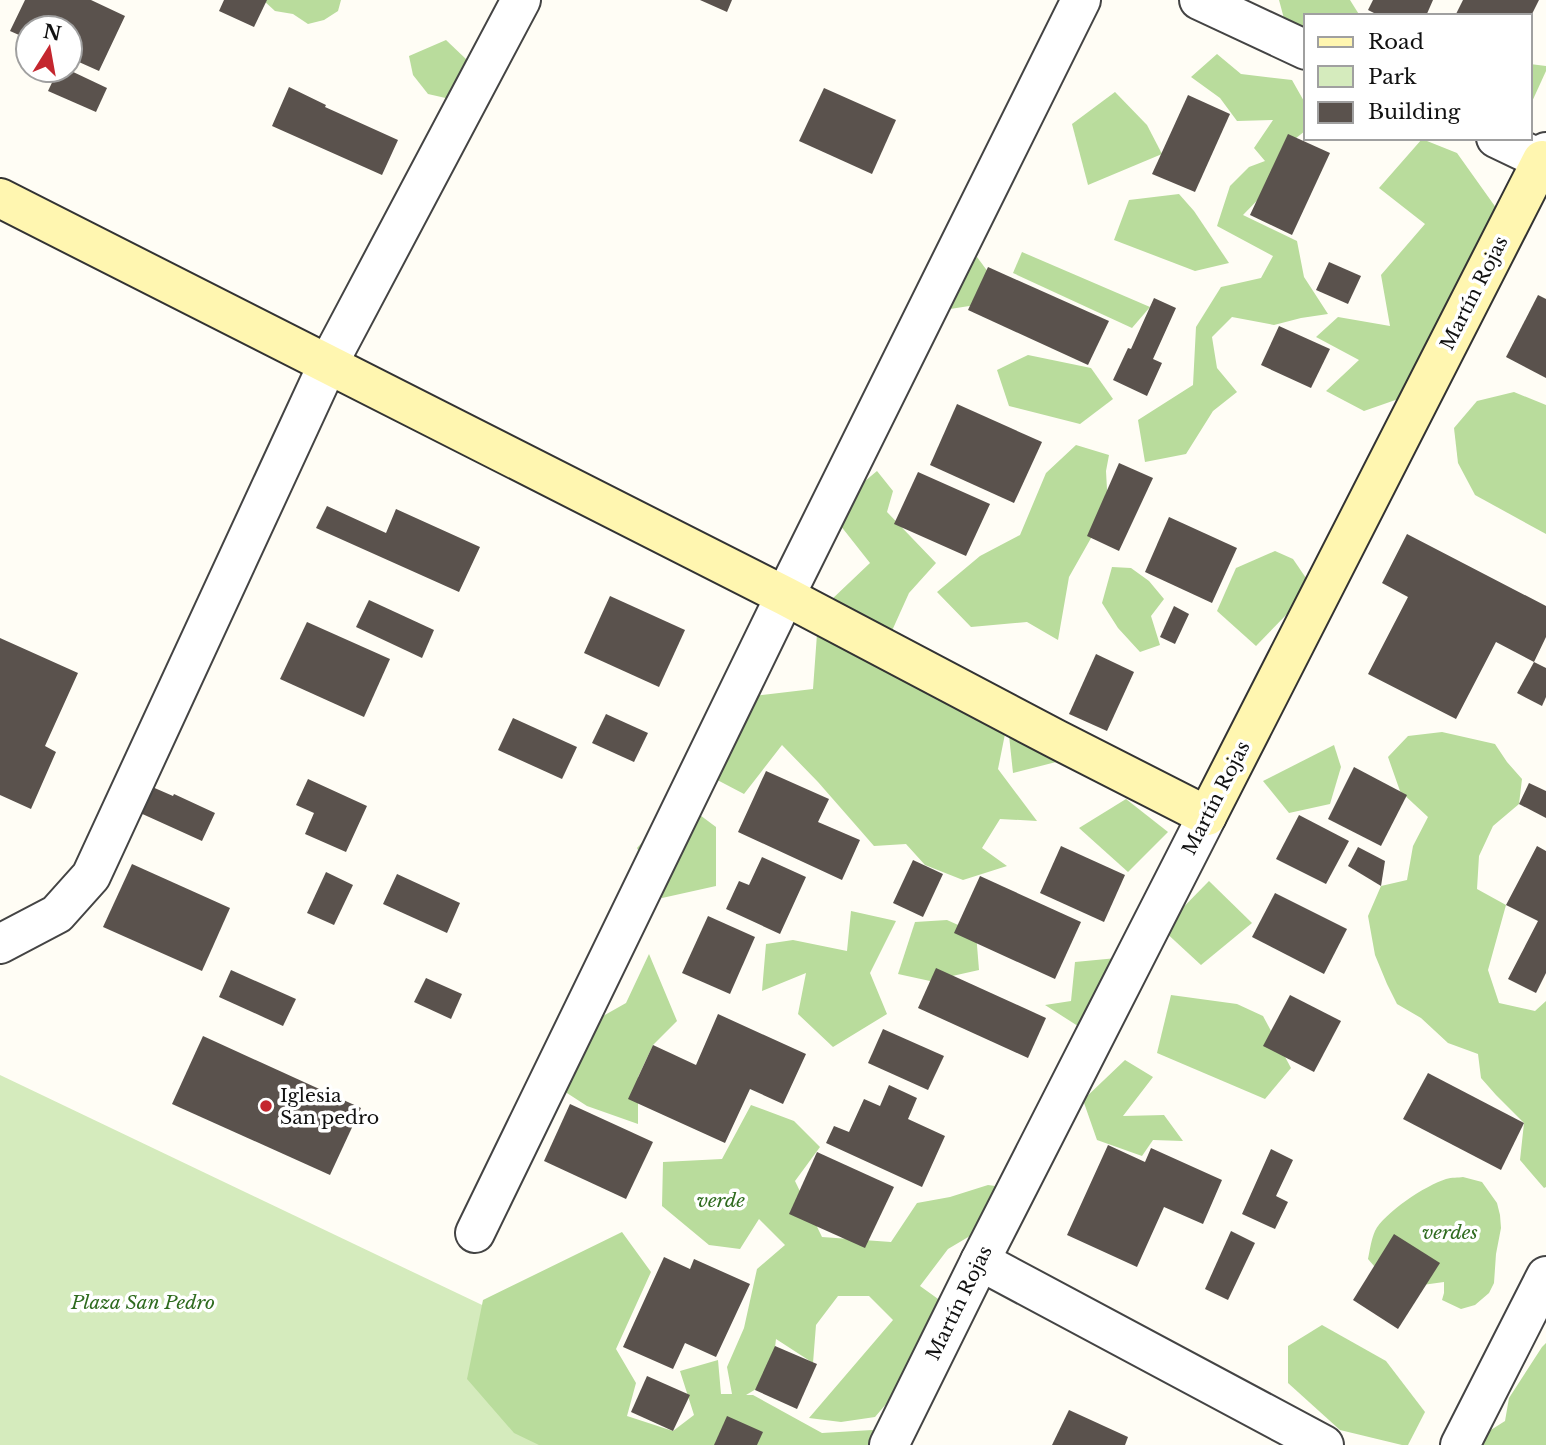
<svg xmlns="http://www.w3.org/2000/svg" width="1546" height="1445" font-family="'Libre Baskerville',serif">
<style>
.green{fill:#d5ebbd}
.forest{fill:#b9dc9c}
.building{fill:#5a524d}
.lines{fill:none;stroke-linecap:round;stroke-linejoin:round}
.street-casing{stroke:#444;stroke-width:42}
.secondary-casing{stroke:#333;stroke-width:42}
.street{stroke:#fff;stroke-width:38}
.secondary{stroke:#fff6b0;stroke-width:38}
.poi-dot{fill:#c4262e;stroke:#fff;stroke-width:2.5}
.labels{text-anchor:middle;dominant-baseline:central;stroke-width:7;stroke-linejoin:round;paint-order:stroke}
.street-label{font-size:19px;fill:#111;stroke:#fff}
.poi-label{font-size:19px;fill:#111;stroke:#fff;text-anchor:start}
.park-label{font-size:19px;font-style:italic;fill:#2f6b1f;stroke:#fff}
</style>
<rect width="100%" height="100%" fill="#fffdf5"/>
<polygon class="green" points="0,1075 614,1368 577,1445 0,1445"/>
<g class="forest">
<polygon points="263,0 341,0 338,11 324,20 308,24 293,14 275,11"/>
<polygon points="1279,0 1350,0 1360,16 1306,16 1306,60 1296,63"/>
<polygon points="446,40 467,60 468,80 450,99 428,94 413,75 409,56"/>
<polygon points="1217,54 1241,74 1292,80 1305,103 1305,131 1286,146 1279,178 1243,215 1297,241 1304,277 1328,314 1301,318 1274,325 1232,317 1212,337 1217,368 1237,392 1213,411 1186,454 1145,462 1138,420 1193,385 1196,327 1221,287 1261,278 1273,256 1217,226 1230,186 1249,167 1265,161 1254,148 1273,120 1237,121 1220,98 1191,77"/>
<polygon points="1530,64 1546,66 1546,71 1530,106"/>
<polygon points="1115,92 1147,125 1162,154 1088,185 1072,124"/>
<polygon points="1422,139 1457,153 1504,219 1424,390 1364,411 1326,391 1359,360 1316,337 1338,317 1390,326 1381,275 1425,224 1379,188"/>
<polygon points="1179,194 1194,211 1229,263 1195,271 1114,240 1129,200"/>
<polygon points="1022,252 1150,307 1132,328 1013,273"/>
<polygon points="977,257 994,280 995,302 950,309 948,277"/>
<polygon points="1028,355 1091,368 1113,399 1080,424 1009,406 997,370"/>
<polygon points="1514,392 1546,405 1546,534 1475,495 1458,463 1454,428 1477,401"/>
<polygon points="1076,445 1109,455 1106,471 1108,508 1069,577 1058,640 1027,622 971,627 937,592 980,556 1020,535 1046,473"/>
<polygon points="877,471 893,491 887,512 936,563 909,593 886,644 830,601 870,563 829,511"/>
<polygon points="1275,551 1293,559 1306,578 1288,613 1256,646 1217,611 1236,568"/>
<polygon points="1112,567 1131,568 1149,581 1164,599 1151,616 1160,645 1140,652 1118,628 1102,603"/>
<polygon points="817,634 1005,734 998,769 1037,821 1000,819 982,848 1007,866 963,880 925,865 906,844 874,846 818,782 782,745 744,794 683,762 719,700 813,689"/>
<polygon points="1008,726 1064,760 1013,773"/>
<polygon points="1442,732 1495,744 1507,762 1522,779 1519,804 1493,826 1479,856 1477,889 1506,905 1488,970 1499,1003 1535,1011 1546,1001 1546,1187 1544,1188 1520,1160 1524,1123 1496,1095 1481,1078 1478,1054 1448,1043 1421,1018 1397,1004 1387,984 1375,955 1368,916 1381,886 1407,880 1413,846 1428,817 1400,791 1388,757 1408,736"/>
<polygon points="1334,745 1341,767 1330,804 1289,813 1263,781"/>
<polygon points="1126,799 1168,832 1128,872 1079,828"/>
<polygon points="681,801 716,827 716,886 662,898 637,848"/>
<polygon points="1209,881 1252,923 1201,965 1162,929"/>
<polygon points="851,911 896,921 870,973 887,1014 833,1047 798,1014 806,973 762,991 766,944 793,940 847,951"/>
<polygon points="947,920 976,933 979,970 930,981 898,974 915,922"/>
<polygon points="649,954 677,1021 653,1045 638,1077 638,1124 587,1106 553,1084 566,1037 626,1003"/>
<polygon points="1117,958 1081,1028 1045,1005 1071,1001 1075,962"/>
<polygon points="1171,995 1237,1004 1263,1016 1291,1068 1265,1099 1157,1053"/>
<polygon points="1125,1060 1153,1077 1123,1116 1164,1115 1183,1141 1153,1140 1142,1156 1097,1140 1083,1100"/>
<polygon points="751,1105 794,1121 820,1147 795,1181 822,1237 891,1242 917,1203 950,1197 988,1185 1016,1189 1019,1207 948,1249 920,1286 966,1319 964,1339 898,1390 875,1417 841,1422 809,1418 893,1320 869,1296 838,1296 816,1325 813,1363 776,1339 771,1380 746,1395 753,1395 822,1433 889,1429 883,1445 539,1445 514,1433 467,1379 483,1300 622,1232 651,1272 616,1349 636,1383 627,1416 673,1431 694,1415 680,1371 718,1360 721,1394 732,1394 727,1367 744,1328 757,1269 785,1245 759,1219 740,1249 709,1245 662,1206 663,1162 722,1159"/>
<path d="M1463 1177 1482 1182 1497 1203 1500 1215 1501 1228 1496 1254 1494 1283 1489 1293 1475 1305 1461 1309 1442 1300 1444 1293V1282L1415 1286 1387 1281 1368 1259C1370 1250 1371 1240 1375 1231 1384 1213 1426 1185 1446 1179 1452 1177 1458 1178 1463 1177Z"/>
<polygon points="1322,1325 1386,1361 1425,1412 1408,1445 1402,1445 1340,1430 1288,1383 1288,1346"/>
<polygon points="1546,1343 1546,1445 1477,1445 1483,1435 1505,1421 1509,1398 1542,1347"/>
</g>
<g class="building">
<polygon points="25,0 91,0 125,16 99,71 70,58 70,28 28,28 28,39 10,31"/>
<polygon points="224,0 267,0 254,27 219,11"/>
<polygon points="700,0 732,0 727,12"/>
<polygon points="1373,0 1433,0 1426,16 1380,16 1368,10"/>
<polygon points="1463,0 1539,0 1531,16 1455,16"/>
<polygon points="58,70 69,70 107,88 96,112 48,91"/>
<polygon points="289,87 326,105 325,107 398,140 382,175 272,126"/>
<polygon points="824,88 896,120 872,174 799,141"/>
<polygon points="1188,95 1230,114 1195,192 1152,174"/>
<polygon points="1288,134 1330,153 1292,235 1250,215"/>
<polygon points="1329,262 1361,276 1348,304 1316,290"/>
<polygon points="988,267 1109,321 1088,365 968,310"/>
<polygon points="1538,295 1546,299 1546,378 1506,357"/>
<polygon points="1154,298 1176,308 1153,359 1162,363 1147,396 1113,380 1128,348 1131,349"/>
<polygon points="1279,326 1330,349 1311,388 1261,365"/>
<polygon points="957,404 1042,442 1014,503 930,465"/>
<polygon points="1119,463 1153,478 1119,551 1087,536"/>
<polygon points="918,472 990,504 966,556 894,524"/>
<polygon points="327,506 386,533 396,509 480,547 459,592 316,528"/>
<polygon points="1169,517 1237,548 1212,603 1145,572"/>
<polygon points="1407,534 1546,606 1546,637 1534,662 1496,642 1456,719 1368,674 1408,597 1382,583"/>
<polygon points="610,596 685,630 659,687 584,653"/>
<polygon points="369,600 434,630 422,658 356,627"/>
<polygon points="1174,606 1189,614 1175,644 1160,637"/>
<polygon points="307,622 390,659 364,717 280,679"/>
<polygon points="0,638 78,673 45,746 56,752 31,809 0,795"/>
<polygon points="1096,654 1134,672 1107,731 1069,714"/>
<polygon points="1534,662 1546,668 1546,697 1542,706 1517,693"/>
<polygon points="606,714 648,733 634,762 592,743"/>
<polygon points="513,718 577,747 562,779 498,750"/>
<polygon points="1354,767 1407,795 1381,846 1328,819"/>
<polygon points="766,771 829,799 818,822 860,840 842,880 738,832"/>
<polygon points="308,779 367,806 346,852 305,834 314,813 296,805"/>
<polygon points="1529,783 1546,791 1546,818 1519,804"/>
<polygon points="150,786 173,796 174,794 215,813 202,841 138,812"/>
<polygon points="1299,815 1349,841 1326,884 1276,859"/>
<polygon points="1061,846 1125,875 1104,922 1040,893"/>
<polygon points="1537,846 1546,851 1546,973 1536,993 1508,979 1538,921 1506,905"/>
<polygon points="1358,847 1385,861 1381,886 1348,866"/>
<polygon points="762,857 806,877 780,934 726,909 739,881 749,885"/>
<polygon points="913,860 943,874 923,917 893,903"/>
<polygon points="132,864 230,908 202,971 103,927"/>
<polygon points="326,872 353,885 334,925 307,913"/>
<polygon points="397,874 460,903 447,933 383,904"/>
<polygon points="980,876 1081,922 1055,979 954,933"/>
<polygon points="1275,893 1347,929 1324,974 1252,937"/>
<polygon points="708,916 755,937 730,994 682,973"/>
<polygon points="936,968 1046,1018 1028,1058 918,1008"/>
<polygon points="231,970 296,999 283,1026 219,997"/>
<polygon points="426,978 462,994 451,1019 414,1002"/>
<polygon points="1290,995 1341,1021 1314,1072 1263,1046"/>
<polygon points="718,1014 806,1054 783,1104 750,1089 725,1143 628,1099 653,1045 696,1065"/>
<polygon points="883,1029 944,1056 928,1090 868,1063"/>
<polygon points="203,1036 361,1108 330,1175 172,1104"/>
<polygon points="1428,1073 1524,1123 1501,1170 1403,1119"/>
<polygon points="889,1085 917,1098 908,1119 945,1136 922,1187 826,1143 834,1126 849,1132 864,1099 880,1106"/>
<polygon points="570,1104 653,1142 626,1199 544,1161"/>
<polygon points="1108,1145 1145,1162 1151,1148 1222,1180 1203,1224 1164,1207 1137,1267 1067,1235"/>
<polygon points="1271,1149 1293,1160 1276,1196 1288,1202 1275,1229 1242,1214"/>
<polygon points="817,1152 894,1187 865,1248 789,1214"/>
<polygon points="1231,1231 1255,1243 1228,1300 1205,1289"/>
<polygon points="1394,1234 1440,1263 1398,1329 1353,1300"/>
<polygon points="664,1257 690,1269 694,1259 750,1284 716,1357 685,1343 673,1369 623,1347"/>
<polygon points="775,1346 817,1364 797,1409 755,1390"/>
<polygon points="647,1376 690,1395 673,1431 631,1412"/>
<polygon points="1069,1410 1128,1437 1125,1445 1052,1445"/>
<polygon points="727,1416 763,1432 757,1445 714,1445"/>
</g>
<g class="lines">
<defs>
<g id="street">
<polyline points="1199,0 1306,50"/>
<polyline points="1496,138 1542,160 1546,152"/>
<polyline points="0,944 57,914 91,876 328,364 521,0"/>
<polyline points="475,1233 785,596 1081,0"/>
<polyline points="980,1261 1324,1445"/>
<polyline points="889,1445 980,1261 1207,816"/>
<polyline points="1460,1445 1546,1276"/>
</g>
<polyline id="secondary" points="0,198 785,596 1056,739 1207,816 1542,160 1546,162"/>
</defs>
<use href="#street" class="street-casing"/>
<use href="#secondary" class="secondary-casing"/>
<use href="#street" class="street"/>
<use href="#secondary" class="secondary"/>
</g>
<circle class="poi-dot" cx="266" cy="1106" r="7"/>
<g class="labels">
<g class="street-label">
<text transform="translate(1474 293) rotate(-63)">Martín Rojas</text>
<text transform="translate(1216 798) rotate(-63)">Martín Rojas</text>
<text transform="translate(959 1303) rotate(-64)">Martín Rojas</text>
</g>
<g class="poi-label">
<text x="280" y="1095">Iglesia<tspan x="280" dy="22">San pedro</tspan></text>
</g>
<g class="park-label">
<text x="721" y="1200">verde</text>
<text x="1450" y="1232">verdes</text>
<text x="143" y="1302">Plaza San Pedro</text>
</g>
</g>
<rect x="1304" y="14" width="228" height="126" fill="#ffffff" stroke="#a0a0a0" stroke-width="2"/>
<rect x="1318" y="37" width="35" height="10" fill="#fff6b0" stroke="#a0a0a0" stroke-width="2"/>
<text x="1368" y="49" font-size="21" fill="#111111">Road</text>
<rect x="1318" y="66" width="35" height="21" fill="#d5ebbd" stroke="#a0a0a0" stroke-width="2"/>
<text x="1368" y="84" font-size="21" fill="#111111">Park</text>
<rect x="1318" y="102" width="35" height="21" fill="#5a524d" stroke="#a0a0a0" stroke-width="2"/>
<text x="1368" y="119" font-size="21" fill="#111111">Building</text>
<g transform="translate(49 49) rotate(11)"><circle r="33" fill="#ffffff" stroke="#a0a0a0" stroke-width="2"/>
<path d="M0-5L12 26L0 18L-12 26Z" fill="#c4262e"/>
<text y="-10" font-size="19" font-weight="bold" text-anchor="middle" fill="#111111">N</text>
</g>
</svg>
